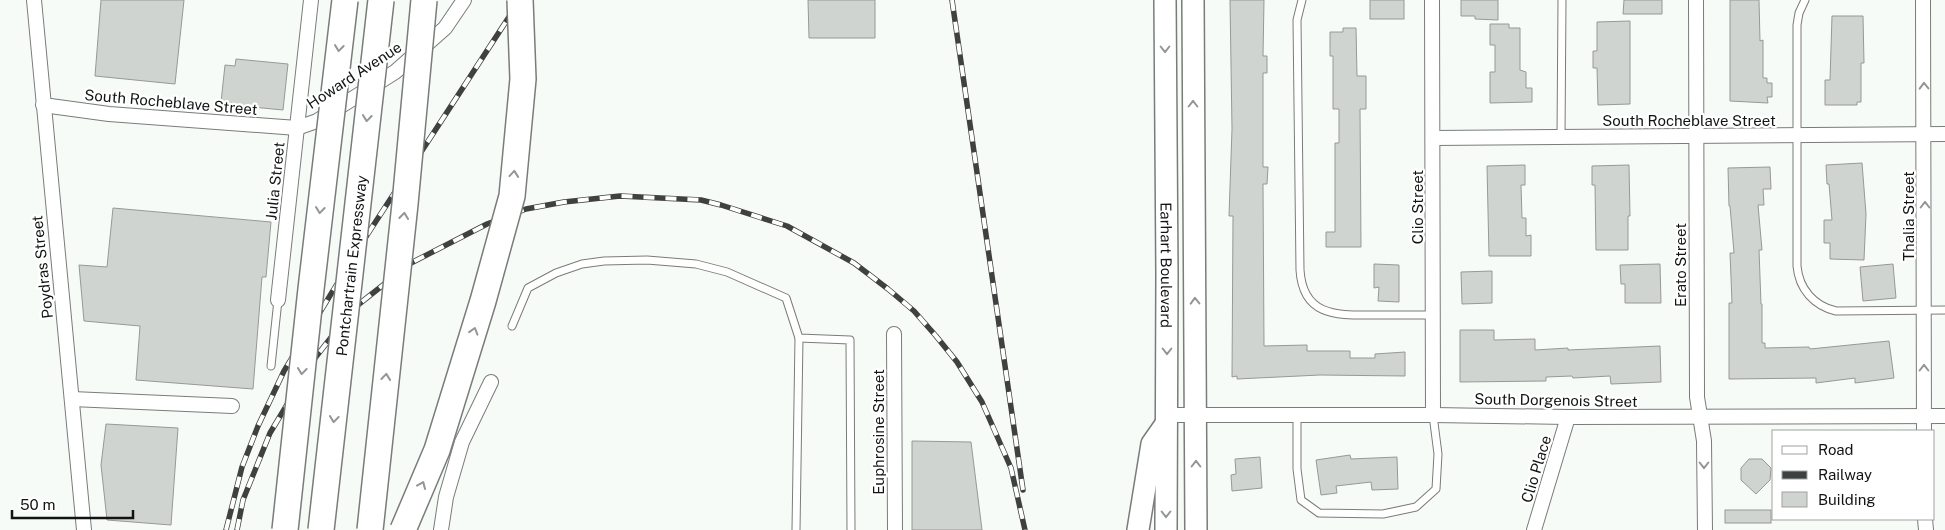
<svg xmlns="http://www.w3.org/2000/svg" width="1945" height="530" font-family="'Public Sans',sans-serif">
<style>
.building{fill:#d0d4d0;stroke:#969996}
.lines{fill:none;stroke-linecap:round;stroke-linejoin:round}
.service-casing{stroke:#797c79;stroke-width:9}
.minor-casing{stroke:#797c79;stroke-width:16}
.primary-casing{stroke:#797c79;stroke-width:24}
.service{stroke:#fff;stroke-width:7}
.minor{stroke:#fff;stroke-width:14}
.primary{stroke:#fff;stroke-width:21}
.rail-casing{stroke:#3f4140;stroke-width:5.5}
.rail{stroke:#fff;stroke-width:4;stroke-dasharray:11;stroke-linecap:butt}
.motorway-bridge-casing{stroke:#797c79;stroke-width:28;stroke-linecap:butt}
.motorway-bridge{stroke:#fff;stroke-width:25}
.oneway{stroke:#949595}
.labels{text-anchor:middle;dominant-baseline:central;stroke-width:4.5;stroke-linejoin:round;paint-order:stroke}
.street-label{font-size:15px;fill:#121413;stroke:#fff}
</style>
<rect width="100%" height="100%" fill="#f7fbf7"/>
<g class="building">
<polygon points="101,0 184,0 175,84 95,76"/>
<polygon points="808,0 875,0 875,38 809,38"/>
<polygon points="1230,0 1264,0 1263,56 1267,56 1267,73 1263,73 1263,167 1268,167 1267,184 1263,184 1264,346 1307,345 1307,351 1350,351 1350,358 1375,358 1375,354 1405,352 1405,376 1320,375 1237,379 1237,376 1232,377 1233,216 1229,216 1232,129"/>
<rect x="1370" y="0" width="34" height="19"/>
<polygon points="1461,0 1498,0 1498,20 1475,19 1475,16 1461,16"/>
<polygon points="1624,0 1662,0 1662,14 1623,14"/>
<polygon points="1730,0 1759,0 1760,41 1763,40 1763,78 1767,78 1767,83 1772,83 1772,97 1767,97 1768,103 1730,101"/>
<polygon points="1832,16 1863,16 1864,63 1861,63 1861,102 1857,102 1857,105 1825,105 1825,80 1830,80"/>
<polygon points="1630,21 1630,104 1598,105 1597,68 1593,68 1593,51 1597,51 1597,22"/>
<polygon points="1490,24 1509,24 1509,28 1520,28 1520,70 1526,72 1526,88 1532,88 1532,102 1490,103 1490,72 1495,72 1495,45 1490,45"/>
<polygon points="1343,28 1356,28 1357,76 1366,76 1366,109 1360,109 1361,247 1326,247 1326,232 1335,232 1335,143 1339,143 1339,109 1333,109 1333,56 1330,56 1330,32 1343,32"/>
<polygon points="236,59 288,64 283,110 231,105 232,103 221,102 225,65 235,66"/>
<polygon points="1862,163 1866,214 1864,260 1830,259 1830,243 1824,243 1824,220 1832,220 1829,184 1827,184 1826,165"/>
<polygon points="1525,165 1525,185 1521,185 1522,218 1526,218 1526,236 1531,235 1531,256 1489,256 1487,166"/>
<polygon points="1629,165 1630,216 1628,216 1628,250 1596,250 1595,185 1592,185 1592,166"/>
<polygon points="1770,167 1771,189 1763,189 1764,205 1758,205 1762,250 1759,250 1761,304 1762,304 1762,343 1765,343 1765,348 1809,347 1810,349 1889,341 1894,378 1855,383 1855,378 1816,383 1816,378 1729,379 1729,303 1732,303 1730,253 1734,253 1730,206 1729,206 1728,168"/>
<polygon points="113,208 271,222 266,277 262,277 253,389 136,380 140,326 84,321 79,265 107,267"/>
<polygon points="1374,264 1399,265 1399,302 1378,301 1379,287 1374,288"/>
<polygon points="1660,264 1661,303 1625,303 1625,284 1621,284 1620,265"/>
<polygon points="1893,264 1896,298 1863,301 1860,267"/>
<polygon points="1492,271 1492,303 1462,304 1461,272"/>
<polygon points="1460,330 1494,330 1494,340 1535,339 1535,350 1568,348 1568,350 1660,346 1661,382 1611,384 1610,376 1573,378 1572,376 1546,377 1546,381 1460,382"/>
<polygon points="106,424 178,428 171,525 107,520 101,465"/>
<polygon points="912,441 971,442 982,530 912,530"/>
<polygon points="1350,455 1351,459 1397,457 1398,489 1372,490 1371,482 1336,486 1337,493 1321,495 1316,460"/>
<polygon points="1260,457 1262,488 1232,491 1231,475 1236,474 1235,459"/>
<polygon points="1749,459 1762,459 1771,468 1770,480 1756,494 1741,480 1741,468"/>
<rect x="1725" y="510" width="46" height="13"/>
</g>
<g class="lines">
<defs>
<g id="service">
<path d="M1302 0 1297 20 1300 270C1303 318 1339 315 1375 315 1394 315 1414 315 1433 315"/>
<path d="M1805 0 1799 13 1797 25V266C1799 289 1814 306 1836 311L1945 310"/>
<polyline points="1561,137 1562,0"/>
<polyline points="512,326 528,288 556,273 582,264 604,261 647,260 696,264 727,272 786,298 799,338 850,340 851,530"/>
<polyline points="271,366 278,300"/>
<polyline points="1297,416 1297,469 1301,500 1319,513 1383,514 1416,507 1436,489 1438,454 1433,415"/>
<polyline points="796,530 799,338"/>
</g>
<g id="minor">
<polyline points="34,0 84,530"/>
<polyline points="1432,0 1433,415"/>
<polyline points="1696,0 1697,397 1704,441 1705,530"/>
<polyline points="1923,0 1924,431"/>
<polyline points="43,105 109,114 297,128 317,121 395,72 445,28 464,0"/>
<polyline points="1433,138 1945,134"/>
<polyline points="278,300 311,0"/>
<polyline points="894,334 895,530"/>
<polyline points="72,399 232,406"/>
<polyline points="1167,415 1433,415 1568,417 1945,416"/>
<polyline points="1925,519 1926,530"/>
<polyline points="441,530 446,497 462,442 491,382"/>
<polyline points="1534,530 1568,417"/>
</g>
<g id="primary">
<path id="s1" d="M1165 0 1167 275 1166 530"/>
<polyline points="1193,0 1196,530"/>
<polyline points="1138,530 1152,444 1166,424"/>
</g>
</defs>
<use href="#service" class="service-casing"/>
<use href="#minor" class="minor-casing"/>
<use href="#primary" class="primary-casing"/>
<use href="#service" class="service"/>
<use href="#minor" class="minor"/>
<use href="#primary" class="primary"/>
<defs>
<g id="rail">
<polyline points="952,0 1023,490"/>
<polyline points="226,530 242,467 258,426 284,371 367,235 520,0"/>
<polyline points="237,530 243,500 270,433 315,358 354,308 411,263 487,224 526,209 564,202 620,196 701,200 721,205 787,226 854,263 888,289 914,311 936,336 957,362 982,402 1011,468 1025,530"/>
</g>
</defs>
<use href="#rail" class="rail-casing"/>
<use href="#rail" class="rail"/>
<defs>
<g id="motorway-bridge">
<polyline points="285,530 311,289 345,0"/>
<path id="s2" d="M321 530 381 0"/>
<polyline points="370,530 405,204 424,0"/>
<polyline points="403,530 437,450 483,301 512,196 523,79 520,0"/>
</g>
</defs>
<use href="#motorway-bridge" class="motorway-bridge-casing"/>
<use href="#motorway-bridge" class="motorway-bridge"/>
</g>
<defs><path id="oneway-chevron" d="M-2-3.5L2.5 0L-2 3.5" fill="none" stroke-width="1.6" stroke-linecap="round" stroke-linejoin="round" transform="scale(1.25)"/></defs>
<g class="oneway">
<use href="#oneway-chevron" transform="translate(339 48) rotate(97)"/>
<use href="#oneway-chevron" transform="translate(1165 49) rotate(90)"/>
<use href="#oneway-chevron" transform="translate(1924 86) rotate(-91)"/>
<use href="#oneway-chevron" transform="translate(1193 104) rotate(-90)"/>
<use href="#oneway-chevron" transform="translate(367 118) rotate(96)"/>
<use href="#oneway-chevron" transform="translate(514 174) rotate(-85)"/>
<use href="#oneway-chevron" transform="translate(1925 205) rotate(-90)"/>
<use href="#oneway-chevron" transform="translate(320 210) rotate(97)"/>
<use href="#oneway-chevron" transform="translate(404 216) rotate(-84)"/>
<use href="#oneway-chevron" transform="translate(1195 301) rotate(-91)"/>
<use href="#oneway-chevron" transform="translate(474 331) rotate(-73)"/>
<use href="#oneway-chevron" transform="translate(1167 351) rotate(90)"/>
<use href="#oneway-chevron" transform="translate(1924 368) rotate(-90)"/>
<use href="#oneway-chevron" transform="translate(302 371) rotate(96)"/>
<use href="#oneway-chevron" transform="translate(386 377) rotate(-84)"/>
<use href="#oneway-chevron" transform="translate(334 419) rotate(96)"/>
<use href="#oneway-chevron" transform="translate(1196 464) rotate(-90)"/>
<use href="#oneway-chevron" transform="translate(1704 465) rotate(90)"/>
<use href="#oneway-chevron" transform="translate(422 485) rotate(-67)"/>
<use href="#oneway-chevron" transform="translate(1166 514) rotate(90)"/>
</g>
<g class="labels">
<g class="street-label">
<text transform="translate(354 75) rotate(-33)">Howard Avenue</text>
<text transform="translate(171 102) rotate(5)">South Rocheblave Street</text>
<text x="1689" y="120">South Rocheblave Street</text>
<text transform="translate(275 181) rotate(-84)">Julia Street</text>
<text transform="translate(1417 207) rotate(-90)">Clio Street</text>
<text transform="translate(1908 216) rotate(-90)">Thalia Street</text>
<text stroke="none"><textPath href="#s2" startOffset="266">Pontchartrain Expressway</textPath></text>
<text stroke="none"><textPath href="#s1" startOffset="265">Earhart Boulevard</textPath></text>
<text transform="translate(1680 265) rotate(-90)">Erato Street</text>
<text transform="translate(42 267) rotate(-96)">Poydras Street</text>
<text transform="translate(1556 400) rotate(1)">South Dorgenois Street</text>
<text transform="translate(878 432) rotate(-90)">Euphrosine Street</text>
<text transform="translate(1536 469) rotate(-73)">Clio Place</text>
</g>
</g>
<rect x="1772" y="430" width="162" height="90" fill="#ffffff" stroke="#a0a1a1"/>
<rect x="1782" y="446" width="25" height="8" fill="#ffffff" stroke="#a0a1a1"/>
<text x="1818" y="455" font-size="15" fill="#121413">Road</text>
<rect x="1782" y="471" width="25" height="8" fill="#3f4140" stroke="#a0a1a1"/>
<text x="1818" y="480" font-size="15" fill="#121413">Railway</text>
<rect x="1782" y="492" width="25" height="15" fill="#d0d4d0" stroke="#a0a1a1"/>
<text x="1818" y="505" font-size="15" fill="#121413">Building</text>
<path d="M12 510v8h121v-8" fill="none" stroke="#121413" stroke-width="2.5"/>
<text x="20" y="510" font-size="15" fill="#121413" stroke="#ffffff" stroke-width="4" paint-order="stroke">50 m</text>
</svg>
